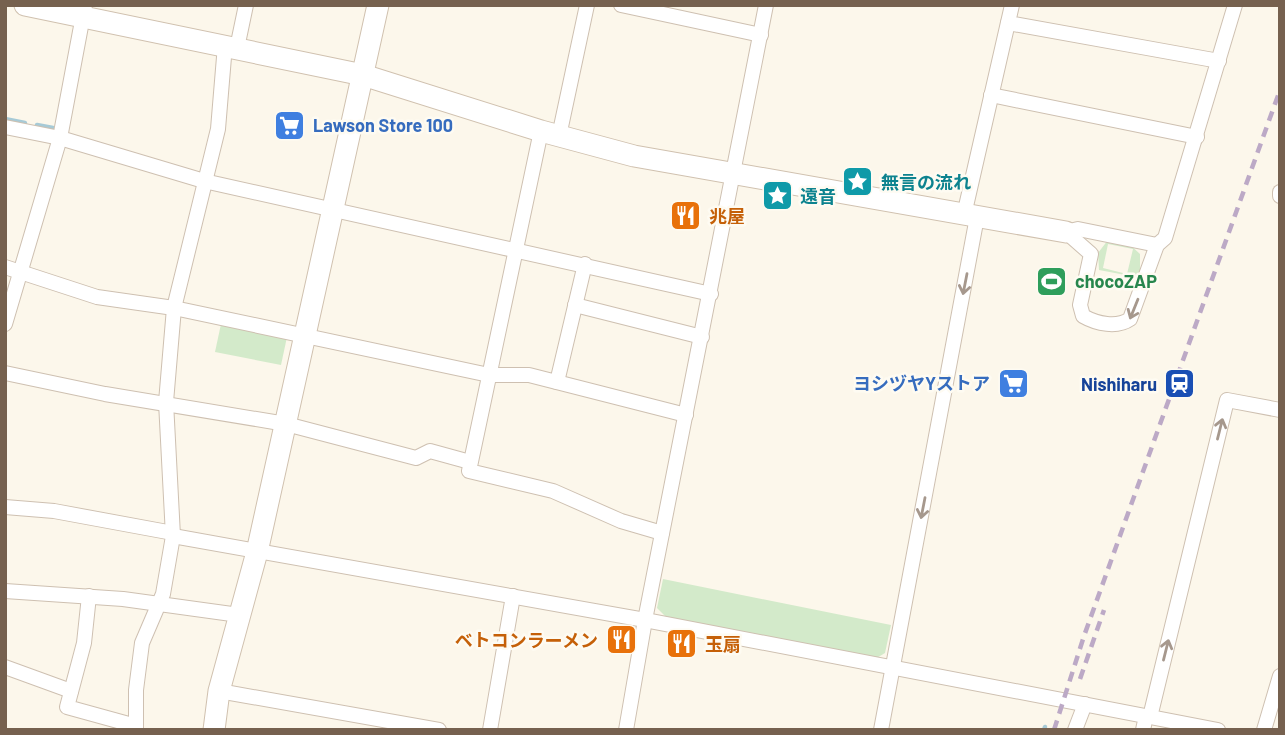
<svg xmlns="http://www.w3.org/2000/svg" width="1285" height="735" font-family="Barlow,'Noto Sans JP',sans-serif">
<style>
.green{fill:#d3eaca;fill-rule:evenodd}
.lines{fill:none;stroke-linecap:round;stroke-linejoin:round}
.stream{stroke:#a7cad6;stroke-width:4.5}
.street-casing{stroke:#cec0b1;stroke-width:16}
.secondary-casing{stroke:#d0c1af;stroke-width:23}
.street{stroke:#fff;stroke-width:14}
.secondary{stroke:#fff;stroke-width:21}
.rail{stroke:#bca9c6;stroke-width:4.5;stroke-dasharray:10 7;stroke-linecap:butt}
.oneway{stroke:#a6988d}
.labels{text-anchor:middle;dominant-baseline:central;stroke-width:5;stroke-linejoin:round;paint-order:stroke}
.shop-label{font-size:18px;font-weight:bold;fill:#366cbe;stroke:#fefbf2;text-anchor:start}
.culture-label{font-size:18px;font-weight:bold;fill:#0d838f;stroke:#fefbf2;text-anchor:start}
.food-label{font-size:18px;font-weight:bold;fill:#c56008;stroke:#fefbf2;text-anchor:start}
.leisure-label{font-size:18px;font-weight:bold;fill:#27864d;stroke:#fefbf2;text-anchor:start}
.transit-label{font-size:18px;font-weight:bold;fill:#164399;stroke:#fefbf2;text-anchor:end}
</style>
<rect width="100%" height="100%" fill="#fcf7eb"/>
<g class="green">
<path d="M1108 240 1129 244 1140 254V273L1136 277 1099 270 1098 253ZM1108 244 1133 249 1127 274 1103 268Z"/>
<polygon points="221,324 287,337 281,365 215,352"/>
<polygon points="663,579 891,625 885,653 875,659 666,617 657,608"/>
</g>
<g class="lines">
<g class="stream">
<polyline points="5,119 25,123"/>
<polyline points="37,125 53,128"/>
<polyline points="1044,730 1045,727"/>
</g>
<defs>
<g id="street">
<polyline points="621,5 761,35"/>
<polyline points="1008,23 1219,61"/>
<polyline points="237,48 246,5"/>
<polyline points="991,95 1197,137"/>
<polyline points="5,127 60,138 204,181 711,294"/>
<polyline points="541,131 469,471 553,491 621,521 662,533"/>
<polyline points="559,136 587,5"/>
<polyline points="1280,192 1280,196"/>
<polyline points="964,215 1012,5"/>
<path d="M1066 232 1091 254 1080 305 1083 316C1097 324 1117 328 1130 319L1157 245 1165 238 1235 5"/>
<polyline points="1066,232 1078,229 1157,245"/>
<polyline points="5,267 97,297 174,308 489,375 529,375 686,415"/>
<polyline points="575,305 702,337"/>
<polyline points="5,324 60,138 85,5"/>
<polyline points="5,373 105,394 286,424 416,458 430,451 470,462"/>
<polyline points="557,382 585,264"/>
<polyline points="5,507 54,511 173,533"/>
<polyline points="173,536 645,620 1218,730"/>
<polyline points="5,591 123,599 239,615"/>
<polyline points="89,596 84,643 67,707 136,726"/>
<polyline points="5,667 71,691"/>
<polyline points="219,691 439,730"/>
<polyline points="1150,717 1227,400 1280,410"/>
<polyline points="136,730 136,690 142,643 163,594 173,536 166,402 174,308 218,129 225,45"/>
<polyline points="490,730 513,596"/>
<polyline points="626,730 645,620 766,5"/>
<polyline points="881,730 977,217"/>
<polyline points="1075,730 1085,704"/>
<polyline points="1143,730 1146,716"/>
<polyline points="1264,730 1280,676"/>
</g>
<g id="secondary">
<polyline points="25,5 363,75 541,131 634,156 1066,232"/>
<polyline points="214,730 219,691 257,552 378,5"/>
</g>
</defs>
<use href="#street" class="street-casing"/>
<use href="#secondary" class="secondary-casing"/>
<use href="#street" class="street"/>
<use href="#secondary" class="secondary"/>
<g class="rail">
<polyline points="1080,679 1104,610"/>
<polyline points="1054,730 1084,636 1280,90"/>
</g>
</g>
<defs><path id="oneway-shaft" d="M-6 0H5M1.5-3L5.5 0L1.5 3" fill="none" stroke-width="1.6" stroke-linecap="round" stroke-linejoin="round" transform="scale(1.75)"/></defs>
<g class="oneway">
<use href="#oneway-shaft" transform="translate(965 284) rotate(101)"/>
<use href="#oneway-shaft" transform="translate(1134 309) rotate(112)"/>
<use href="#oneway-shaft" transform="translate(1220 429) rotate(-76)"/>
<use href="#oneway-shaft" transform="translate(923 508) rotate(101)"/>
<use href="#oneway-shaft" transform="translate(1166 650) rotate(-76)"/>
</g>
<defs>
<symbol id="supermarket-square" viewBox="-11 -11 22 22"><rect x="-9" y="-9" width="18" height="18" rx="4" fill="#3f7fe0" stroke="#fefbf2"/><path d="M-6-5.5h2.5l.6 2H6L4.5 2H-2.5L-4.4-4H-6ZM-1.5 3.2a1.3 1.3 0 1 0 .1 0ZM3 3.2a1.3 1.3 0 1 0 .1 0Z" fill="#fff"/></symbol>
<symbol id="sight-square" viewBox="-11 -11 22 22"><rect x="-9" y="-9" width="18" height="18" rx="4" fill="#0f9aa8" stroke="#fefbf2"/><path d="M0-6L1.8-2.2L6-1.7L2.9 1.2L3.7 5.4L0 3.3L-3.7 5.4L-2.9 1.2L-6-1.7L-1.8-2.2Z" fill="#fff"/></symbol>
<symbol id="restaurant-square" viewBox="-11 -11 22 22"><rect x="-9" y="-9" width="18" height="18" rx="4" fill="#e8710a" stroke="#fefbf2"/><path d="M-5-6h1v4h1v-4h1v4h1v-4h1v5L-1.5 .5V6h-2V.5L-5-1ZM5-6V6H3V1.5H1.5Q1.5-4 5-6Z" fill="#fff"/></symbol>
<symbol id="stadium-square" viewBox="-11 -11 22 22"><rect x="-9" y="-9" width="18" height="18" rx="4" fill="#2e9e5b" stroke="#fefbf2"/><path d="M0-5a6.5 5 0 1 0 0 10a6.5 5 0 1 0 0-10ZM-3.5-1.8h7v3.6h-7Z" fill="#fff"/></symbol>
<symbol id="station-square" viewBox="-11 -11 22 22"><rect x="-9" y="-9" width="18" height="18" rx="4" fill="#1a4fb4" stroke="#fefbf2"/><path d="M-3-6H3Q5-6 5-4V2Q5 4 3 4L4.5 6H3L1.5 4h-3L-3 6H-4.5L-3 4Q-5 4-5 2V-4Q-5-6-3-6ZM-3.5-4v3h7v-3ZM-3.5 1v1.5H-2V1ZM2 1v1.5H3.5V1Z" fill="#fff"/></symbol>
</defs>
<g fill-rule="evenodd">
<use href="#supermarket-square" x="272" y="108" width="35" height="35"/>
<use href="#sight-square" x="840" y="164" width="35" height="35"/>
<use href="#sight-square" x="760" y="178" width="35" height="35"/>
<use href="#restaurant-square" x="668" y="198" width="35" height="35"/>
<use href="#stadium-square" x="1034" y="264" width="35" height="35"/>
<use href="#supermarket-square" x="996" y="366" width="35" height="35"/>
<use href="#station-square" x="1162" y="366" width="35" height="35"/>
<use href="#restaurant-square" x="604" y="622" width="35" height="35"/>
<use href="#restaurant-square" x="664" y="626" width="35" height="35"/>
</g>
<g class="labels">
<g class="shop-label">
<text x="313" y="125">Lawson Store 100</text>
<text x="990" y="383" text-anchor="end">ヨシヅヤYストア</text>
</g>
<g class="culture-label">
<text x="881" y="182">無言の流れ</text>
<text x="800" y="196">遠音</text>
</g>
<g class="food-label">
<text x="709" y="216">兆屋</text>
<text x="598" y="640" text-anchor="end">ベトコンラーメン</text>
<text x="705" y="644">玉扇</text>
</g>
<g class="leisure-label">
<text x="1075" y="281">chocoZAP</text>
</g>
<g class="transit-label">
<text x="1157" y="384">Nishiharu</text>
</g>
</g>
<rect width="1285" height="735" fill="none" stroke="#76614f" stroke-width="14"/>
</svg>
